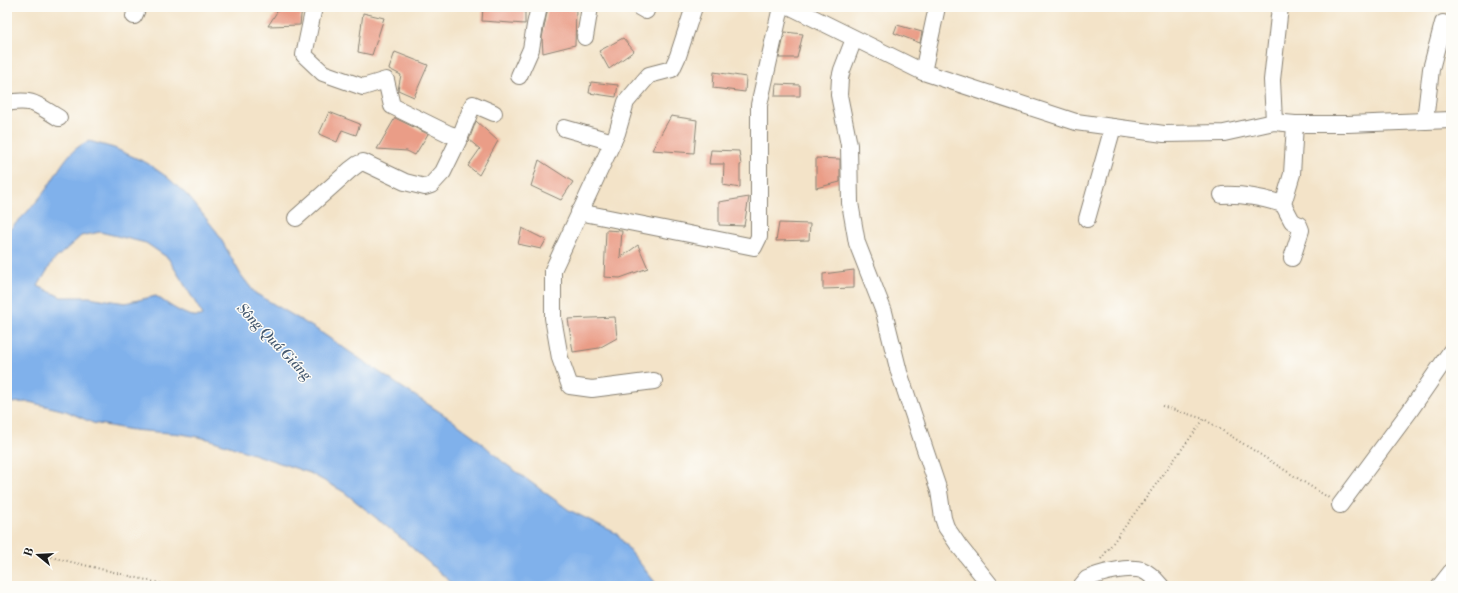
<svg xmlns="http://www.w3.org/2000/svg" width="1458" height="593" font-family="'Libre Bodoni',serif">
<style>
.water{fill:#80b1eb;stroke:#4e6684;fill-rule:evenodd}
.building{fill:#ea9d87}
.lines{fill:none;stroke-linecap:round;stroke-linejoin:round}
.minor-casing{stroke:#888072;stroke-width:18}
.path{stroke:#888072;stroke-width:2;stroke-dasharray:1 3;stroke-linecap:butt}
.minor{stroke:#fff;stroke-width:16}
.labels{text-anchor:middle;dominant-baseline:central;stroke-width:3;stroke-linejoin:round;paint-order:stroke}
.water-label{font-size:14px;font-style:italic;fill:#44586f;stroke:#fdfcf7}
</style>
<rect width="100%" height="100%" fill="#fdfcf7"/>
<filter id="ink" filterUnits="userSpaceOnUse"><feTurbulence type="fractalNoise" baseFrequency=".025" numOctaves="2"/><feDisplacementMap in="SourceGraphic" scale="8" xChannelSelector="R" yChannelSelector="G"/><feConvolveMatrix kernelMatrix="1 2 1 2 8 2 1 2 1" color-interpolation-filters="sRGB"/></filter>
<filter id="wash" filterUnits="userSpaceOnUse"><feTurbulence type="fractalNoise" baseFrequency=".012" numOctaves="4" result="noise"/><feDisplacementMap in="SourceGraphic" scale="16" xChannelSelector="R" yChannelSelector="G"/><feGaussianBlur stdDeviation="0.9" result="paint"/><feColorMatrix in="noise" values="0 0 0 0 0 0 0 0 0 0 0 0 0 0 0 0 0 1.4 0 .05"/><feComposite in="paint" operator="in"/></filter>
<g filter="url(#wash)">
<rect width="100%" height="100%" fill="#f3e3c8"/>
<path class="water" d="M89 141 114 148 147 163 167 177 189 197 217 232 241 275 255 293 316 329 400 386 449 418 475 437 503 462 569 510 616 533 658 586H455L401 538 344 492 310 473 208 439 182 434 132 430 93 423 66 411 29 402 7 403V232C19 220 31 209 41 196 57 177 64 151 89 141ZM100 232 146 243 168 258 203 315C190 321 168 304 156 296L125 303 89 297H61L38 286 53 261 81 236Z"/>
<g id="blocks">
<g class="building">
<polygon points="280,7 302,7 300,25 268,26"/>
<polygon points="483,7 525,7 525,24 482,21"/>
<polygon points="548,7 576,10 575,45 543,53 542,38"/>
<polygon points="363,13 384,18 372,55 358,52"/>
<polygon points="897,25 922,32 920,43 894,33"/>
<polygon points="785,32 803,34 797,58 779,58"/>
<polygon points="623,38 634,51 609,69 599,51"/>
<polygon points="395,52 428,65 414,97 398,90 401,75 389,69"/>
<polygon points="714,72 746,77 745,92 713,88"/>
<polygon points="591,82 618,85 616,97 589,93"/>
<polygon points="776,84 800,85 800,96 775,96"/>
<polygon points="329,112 360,124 356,135 342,130 337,142 319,134"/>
<polygon points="671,116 697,120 694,153 652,150"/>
<polygon points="395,118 428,134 415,155 407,151 377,149"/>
<polygon points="476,121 498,141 479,175 468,166 480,149 469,140"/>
<polygon points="711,150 739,151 741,165 740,165 740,188 723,185 724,164 709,164"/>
<polygon points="816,158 840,159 840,182 816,188"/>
<polygon points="539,160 573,182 561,200 531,186"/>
<polygon points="749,197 744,226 719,225 719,202"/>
<polygon points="779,223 810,224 809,240 776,241"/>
<polygon points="522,228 546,240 541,249 518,244"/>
<polygon points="606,230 622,231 620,258 638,245 648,268 620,278 604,277"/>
<polygon points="854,270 854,288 823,289 823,274"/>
<polygon points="615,317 617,338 599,348 573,352 568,319"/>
</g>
</g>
</g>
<g filter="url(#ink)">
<use href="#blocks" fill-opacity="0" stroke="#888072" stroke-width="1"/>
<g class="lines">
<defs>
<g id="minor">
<polyline points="314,7 304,55 323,73 363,87 386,80 392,106 449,134 460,137 473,104 494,113"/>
<polyline points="639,7 646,11"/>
<polyline points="791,7 923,72 1076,122 1164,134 1224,133 1274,122 1295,124 1348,124 1451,120"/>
<polyline points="134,16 138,7"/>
<polyline points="585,37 590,7"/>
<polyline points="854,39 842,70 840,78 839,95 849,145 850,203 857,243 884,312 899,372 939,491 943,518 946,527 959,546 991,586"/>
<polyline points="923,72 937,7"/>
<polyline points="519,76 531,49 535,25 539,7"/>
<path d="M7 103C33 98 37 105 59 118"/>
<polyline points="1425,121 1431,69 1443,23"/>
<polyline points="1274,122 1272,80 1280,7"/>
<polyline points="564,128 613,142"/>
<path d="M1222 195C1244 194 1262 198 1283 204"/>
<polyline points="579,212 754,247 759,237 759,105 781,7"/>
<polyline points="296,218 350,170 358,164 363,162 405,182 425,187 431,185 443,172 460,137"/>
<polyline points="1087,219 1113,127"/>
<polyline points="1292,258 1301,230 1299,225 1292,221 1283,204 1292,174 1295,124"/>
<polyline points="654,381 592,389 570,386 560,358 553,318 553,270 617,133 626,102 649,75 672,69 678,56 694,7"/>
<polyline points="1340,505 1409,412 1451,351"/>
<path d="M1081 586C1083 584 1085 581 1087 579 1099 573 1129 566 1142 570 1150 573 1156 580 1161 586"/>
<polyline points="1440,586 1451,572"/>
</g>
</defs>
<use href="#minor" class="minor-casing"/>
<g class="path">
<polyline points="1162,406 1204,419"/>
<polyline points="51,557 171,586"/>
<polyline points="1101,559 1204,419 1329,498"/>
</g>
<use href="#minor" class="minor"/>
</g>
</g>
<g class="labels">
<g class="water-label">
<text transform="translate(274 342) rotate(46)">Sông Quá Giáng</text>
</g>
</g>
<rect width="1458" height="593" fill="none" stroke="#fdfcf7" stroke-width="24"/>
<g transform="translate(38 555) rotate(288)" stroke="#fdfcf7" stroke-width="3" paint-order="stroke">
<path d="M0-3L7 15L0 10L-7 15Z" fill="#1c1c1c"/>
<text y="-6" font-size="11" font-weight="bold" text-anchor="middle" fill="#1c1c1c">B</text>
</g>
</svg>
